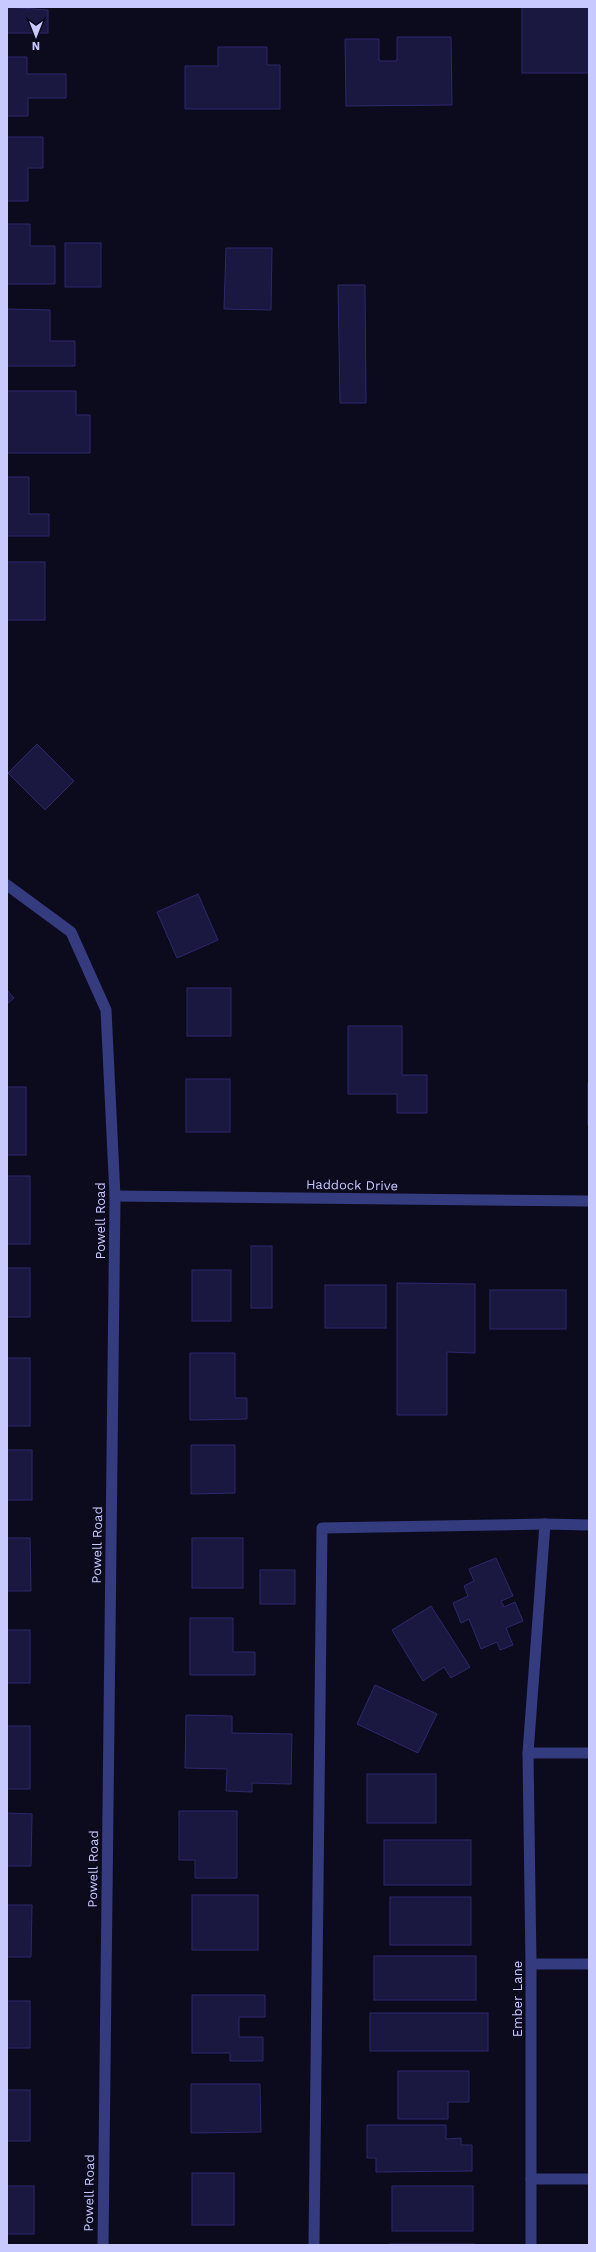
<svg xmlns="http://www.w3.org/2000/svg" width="596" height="2252" font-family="'Work Sans',sans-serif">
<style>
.building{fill:#1a1740;stroke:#2d286c}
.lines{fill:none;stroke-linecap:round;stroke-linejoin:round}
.service{stroke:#353b7f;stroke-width:11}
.minor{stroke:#353b7f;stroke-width:11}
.labels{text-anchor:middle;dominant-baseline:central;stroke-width:4;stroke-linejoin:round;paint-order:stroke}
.street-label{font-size:13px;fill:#c8c9ff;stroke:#0c0b1e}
</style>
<rect width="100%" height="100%" fill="#0c0b1e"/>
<g class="building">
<polygon points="7,7 48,10 48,33 7,33"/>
<rect x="522" y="7" width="67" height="66"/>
<polygon points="397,37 451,37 452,105 346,106 345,39 379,39 379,61 397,61"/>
<polygon points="218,47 267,47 267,65 280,65 280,109 185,109 185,66 218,66"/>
<polygon points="7,57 27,57 27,74 66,74 66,98 28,98 28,116 7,116"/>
<polygon points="7,137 43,137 43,168 28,168 28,201 7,201"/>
<polygon points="7,224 30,224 30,246 55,246 55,284 7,284"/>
<rect x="65" y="243" width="36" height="44"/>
<polygon points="226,248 272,248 271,310 224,309"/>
<polygon points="338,285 365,285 366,403 340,403"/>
<polygon points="7,309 50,310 50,341 75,341 75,366 7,366"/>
<polygon points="7,391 76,391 76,415 90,415 90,453 7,453"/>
<polygon points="7,477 29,477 29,514 49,514 49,536 7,536"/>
<rect x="7" y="562" width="38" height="58"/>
<polygon points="37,744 74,781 45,810 8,773"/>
<polygon points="198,894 218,940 177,958 157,912"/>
<rect x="187" y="988" width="44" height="48"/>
<polygon points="7,990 14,998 7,1004"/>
<polygon points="348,1026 402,1026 402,1075 427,1075 427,1113 397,1113 397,1094 348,1094"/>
<rect x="186" y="1079" width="44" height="53"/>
<rect x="588" y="1083" width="1" height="42"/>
<rect x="7" y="1087" width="19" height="68"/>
<rect x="7" y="1176" width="23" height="68"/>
<rect x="251" y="1246" width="21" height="62"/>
<rect x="7" y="1268" width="23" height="49"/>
<rect x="192" y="1270" width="39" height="51"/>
<polygon points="397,1283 475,1284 475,1353 447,1352 447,1415 397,1415"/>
<rect x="325" y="1285" width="61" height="43"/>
<rect x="490" y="1290" width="76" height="39"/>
<polygon points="190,1353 235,1353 235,1398 247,1398 247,1419 190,1420"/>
<rect x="7" y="1358" width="23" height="68"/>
<polygon points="191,1445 235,1445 235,1493 191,1494"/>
<rect x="7" y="1450" width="25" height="50"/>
<polygon points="7,1538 30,1538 31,1591 7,1591"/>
<rect x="192" y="1538" width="51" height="50"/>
<polygon points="496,1558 513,1596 501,1601 504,1607 515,1602 523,1621 506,1628 513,1645 500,1650 497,1642 481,1649 469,1619 461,1623 453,1603 468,1596 464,1586 474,1581 469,1569"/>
<rect x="260" y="1570" width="35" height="34"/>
<polygon points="431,1606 470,1667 451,1678 444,1667 423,1681 392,1630"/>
<polygon points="190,1618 233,1618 233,1652 255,1652 255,1675 190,1675"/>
<rect x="7" y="1630" width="23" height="53"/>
<polygon points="375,1685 437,1714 418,1753 357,1724"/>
<polygon points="186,1715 232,1716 232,1733 292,1734 291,1784 252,1783 252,1792 226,1791 227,1769 185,1768"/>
<rect x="7" y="1726" width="23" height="63"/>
<rect x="367" y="1774" width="69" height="49"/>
<polygon points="179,1811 237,1811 237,1878 195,1878 195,1860 179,1860"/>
<polygon points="7,1813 32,1814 31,1866 7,1866"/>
<rect x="384" y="1840" width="87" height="45"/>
<rect x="192" y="1895" width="66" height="55"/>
<rect x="390" y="1897" width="81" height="48"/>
<polygon points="7,1905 32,1905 31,1957 7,1957"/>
<rect x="374" y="1956" width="102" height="44"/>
<polygon points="192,1995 265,1995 265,2017 239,2017 239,2037 263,2037 263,2061 230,2061 230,2053 192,2053"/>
<rect x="7" y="2001" width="23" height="47"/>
<rect x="370" y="2013" width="118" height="38"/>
<polygon points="398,2071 469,2071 469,2102 448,2102 448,2119 398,2119"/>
<polygon points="191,2084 260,2084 261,2132 191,2133"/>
<rect x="7" y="2090" width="23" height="51"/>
<polygon points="367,2125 446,2125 446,2139 461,2138 461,2145 472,2145 472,2171 376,2172 376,2158 367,2158"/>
<rect x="192" y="2173" width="42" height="52"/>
<rect x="7" y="2186" width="27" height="48"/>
<rect x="392" y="2186" width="81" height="45"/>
<rect x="390" y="2244" width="84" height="1"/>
</g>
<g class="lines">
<g class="service">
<polyline points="528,1753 545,1524 589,1525"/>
<polyline points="531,1964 589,1964"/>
<polyline points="314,2245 322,1528 545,1524"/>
</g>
<g class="minor">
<polyline points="7,885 71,932 106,1010 115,1196 103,2245"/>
<polyline points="115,1196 589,1201"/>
<polyline points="531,2179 589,2179"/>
<polyline points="531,2245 531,1964 528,1753 589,1753"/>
</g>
</g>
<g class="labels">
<g class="street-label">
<text transform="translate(352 1185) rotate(1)">Haddock Drive</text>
<text transform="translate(100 1221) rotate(-90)">Powell Road</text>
<text transform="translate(97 1545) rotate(-89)">Powell Road</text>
<text transform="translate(93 1869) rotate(-89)">Powell Road</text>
<text transform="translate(517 1999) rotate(-90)">Ember Lane</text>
<text transform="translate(89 2193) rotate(-89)">Powell Road</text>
</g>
</g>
<rect width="596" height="2252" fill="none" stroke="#c8c9ff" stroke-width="16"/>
<g transform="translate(36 36) rotate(180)" stroke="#0c0b1e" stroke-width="3" paint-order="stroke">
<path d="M0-3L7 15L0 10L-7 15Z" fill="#c8c9ff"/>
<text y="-6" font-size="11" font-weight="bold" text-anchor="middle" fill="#c8c9ff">N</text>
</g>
</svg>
